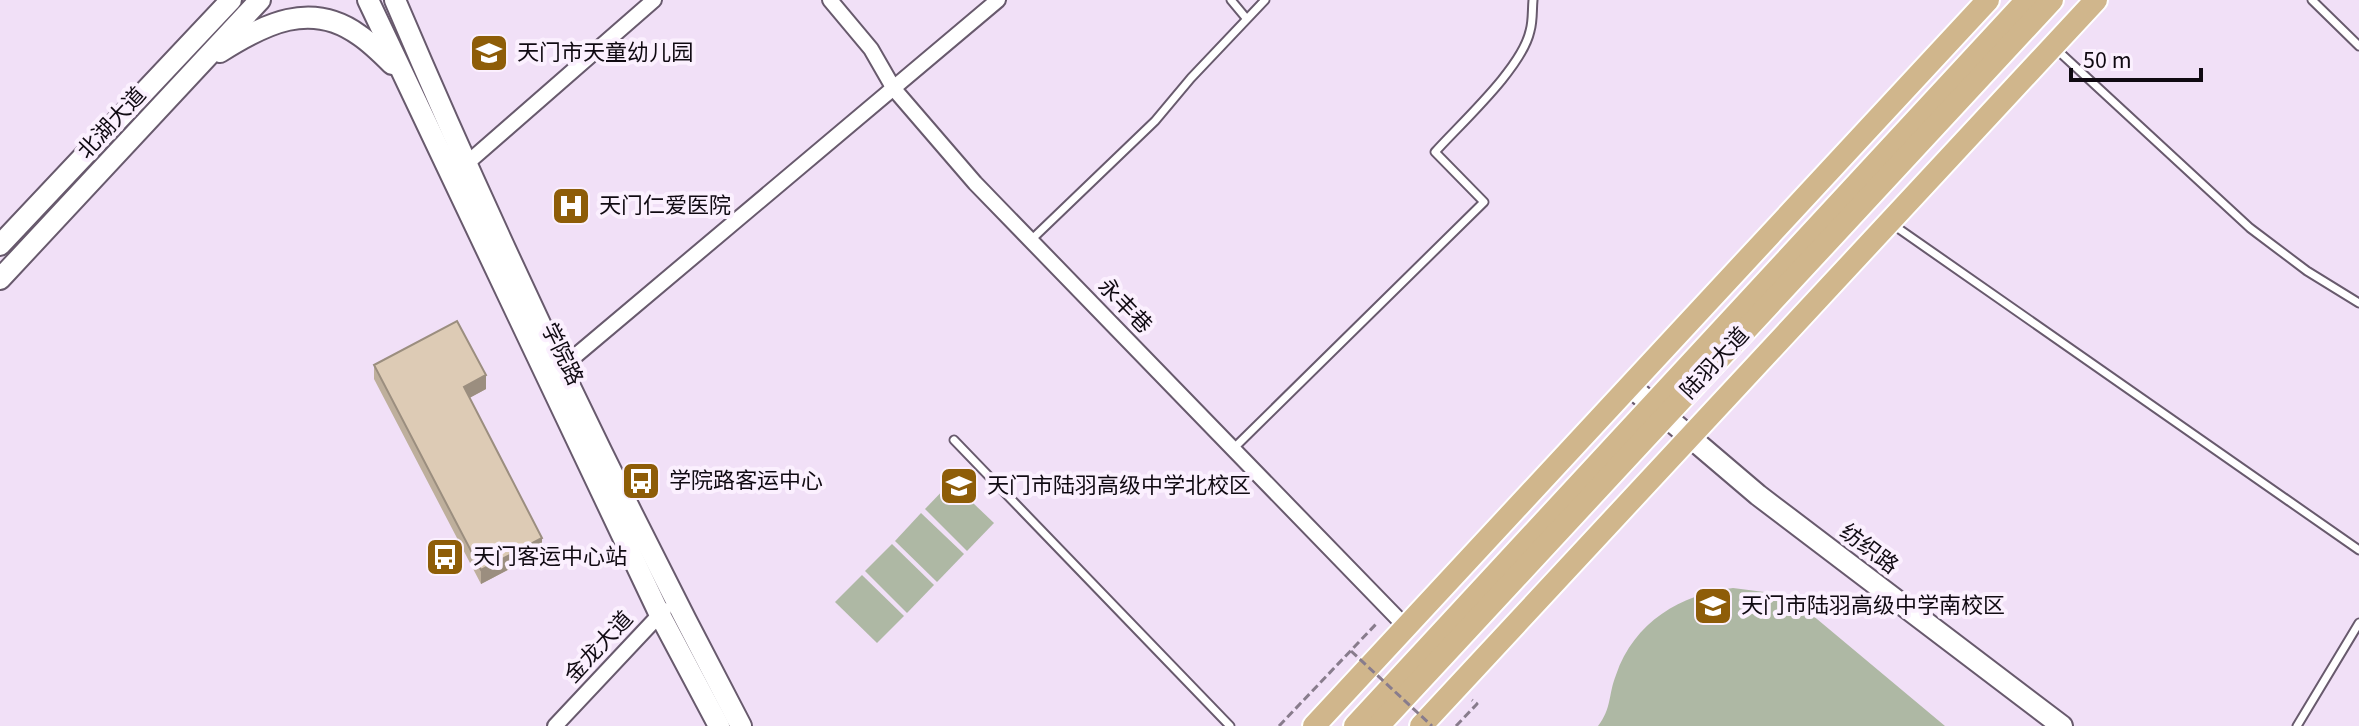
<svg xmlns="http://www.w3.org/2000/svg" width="2359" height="726" font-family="'Source Sans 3','Noto Sans SC',sans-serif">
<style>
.green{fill:#aeb8a4}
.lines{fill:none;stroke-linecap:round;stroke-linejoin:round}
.lane-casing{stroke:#685a6d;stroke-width:11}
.street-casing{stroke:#685a6d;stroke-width:18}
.secondary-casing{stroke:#685a6d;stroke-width:24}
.primary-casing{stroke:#fff;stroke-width:26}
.path{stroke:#887c8c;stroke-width:3;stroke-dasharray:8 4;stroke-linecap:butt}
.lane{stroke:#fff;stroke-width:7}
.street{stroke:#fff;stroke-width:14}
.secondary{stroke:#fff;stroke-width:20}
.primary{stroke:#d0b68c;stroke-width:22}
.path-bridge{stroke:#887c8c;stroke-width:3;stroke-dasharray:8 4;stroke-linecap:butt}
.wall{fill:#beaf9c}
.shaded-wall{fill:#9b8e7f}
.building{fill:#ddcbb5;stroke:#9b8e7f;stroke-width:2}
.labels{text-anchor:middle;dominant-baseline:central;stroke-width:8;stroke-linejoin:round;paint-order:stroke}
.poi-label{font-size:22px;fill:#100a12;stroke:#fbf0fe;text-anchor:start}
.street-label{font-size:22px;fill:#100a12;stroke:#fbf0fe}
</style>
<rect width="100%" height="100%" fill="#f1e0f7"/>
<g class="green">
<polygon points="951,482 994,523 967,551 925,509"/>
<polygon points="921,513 964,554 937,582 895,541"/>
<polygon points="892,544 934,585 907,613 865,571"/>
<polygon points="862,575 904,616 877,643 835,602"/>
<path d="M1733 588 1772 593 1805 609 1945 726H1598C1612 708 1608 695 1616 675 1634 622 1681 594 1733 588Z"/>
</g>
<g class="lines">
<defs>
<g id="lane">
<polyline points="1231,0 1246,18"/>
<polyline points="2312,0 2359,46"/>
<polyline points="2055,48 2250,228 2307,271 2359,303"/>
<polyline points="1892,224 2359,550"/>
<polyline points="1030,241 1155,121 1191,78 1265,0"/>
<polyline points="954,440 1230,726"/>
<path d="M1233 449 1484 202 1435 152C1462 122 1522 68 1530 31 1533 21 1532 10 1533 0"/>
<polyline points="2297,726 2359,623"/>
</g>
<g id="street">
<polyline points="830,0 871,49 894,89 975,183 1406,627"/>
<polyline points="465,165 654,0"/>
<polyline points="561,368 998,0"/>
<polyline points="555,726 664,610"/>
</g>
<g id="secondary">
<polyline points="368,0 660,615 719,726"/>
<path d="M395 0C500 247 616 489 741 726"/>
<path d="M220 52C264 24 311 0 359 35 371 43 382 54 392 64"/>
<polyline points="0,245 231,0"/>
<polyline points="0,279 260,0"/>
<polyline points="1630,386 1758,495 2062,726"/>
</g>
<g id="primary">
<polyline points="1314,726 1988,0"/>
<polyline points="1355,726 2027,0"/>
<polyline points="1378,726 2052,0"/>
<polyline points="1421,726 2096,0"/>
</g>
</defs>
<use href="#lane" class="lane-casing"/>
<use href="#street" class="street-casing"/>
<use href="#secondary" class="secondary-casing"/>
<use href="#primary" class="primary-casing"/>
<g class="path">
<polyline points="1279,726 1378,622"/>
<polyline points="1456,726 1477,704 1472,700"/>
</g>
<use href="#lane" class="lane"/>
<use href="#street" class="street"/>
<use href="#secondary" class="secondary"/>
<use href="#primary" class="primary"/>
<polyline class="path-bridge" points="1351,651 1432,726"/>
</g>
<polygon class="wall" points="374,365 486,389 469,398 542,552 481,584 374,379"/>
<g class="shaded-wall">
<polygon points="486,375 486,389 464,401 464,387"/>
<polygon points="542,538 542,552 481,584 481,570"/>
</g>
<polygon class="building" points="457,321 486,375 464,387 542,538 481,570 374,365"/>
<defs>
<symbol id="school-square" viewBox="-11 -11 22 22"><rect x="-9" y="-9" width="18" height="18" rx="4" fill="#8e5d08" stroke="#fbf0fe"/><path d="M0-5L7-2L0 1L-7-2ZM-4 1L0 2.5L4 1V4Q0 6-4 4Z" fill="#fff"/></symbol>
<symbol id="hospital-square" viewBox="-11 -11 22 22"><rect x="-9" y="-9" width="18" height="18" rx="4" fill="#8e5d08" stroke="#fbf0fe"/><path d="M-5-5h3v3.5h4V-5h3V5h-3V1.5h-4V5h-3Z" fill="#fff"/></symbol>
<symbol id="bus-square" viewBox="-11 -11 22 22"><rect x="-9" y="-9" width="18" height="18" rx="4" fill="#8e5d08" stroke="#fbf0fe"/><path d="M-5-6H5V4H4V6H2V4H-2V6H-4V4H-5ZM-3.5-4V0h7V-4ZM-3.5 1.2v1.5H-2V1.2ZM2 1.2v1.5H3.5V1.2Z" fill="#fff"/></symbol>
</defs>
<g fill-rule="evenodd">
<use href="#school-square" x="467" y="31" width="44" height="44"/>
<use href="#hospital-square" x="549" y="184" width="44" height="44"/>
<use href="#bus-square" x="619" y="459" width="44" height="44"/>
<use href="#school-square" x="937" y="464" width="44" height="44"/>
<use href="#bus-square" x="423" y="535" width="44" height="44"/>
<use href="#school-square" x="1691" y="584" width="44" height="44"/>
</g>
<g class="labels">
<g class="poi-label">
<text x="517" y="53">天门市天童幼儿园</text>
<text x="599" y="206">天门仁爱医院</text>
<text x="669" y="481">学院路客运中心</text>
<text x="987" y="486">天门市陆羽高级中学北校区</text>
<text x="473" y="557">天门客运中心站</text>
<text x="1741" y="606">天门市陆羽高级中学南校区</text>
</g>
<g class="street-label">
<text transform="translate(112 123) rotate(-47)">北湖大道</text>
<text transform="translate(1125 306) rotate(46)">永丰巷</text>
<text transform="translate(562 354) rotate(64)">学院路</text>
<text transform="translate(1715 363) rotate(-47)">陆羽大道</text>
<text transform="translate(1869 549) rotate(37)">纺织路</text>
<text transform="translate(599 647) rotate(-47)">金龙大道</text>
</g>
</g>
<path d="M2071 68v12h130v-12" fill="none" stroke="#100a12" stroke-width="4"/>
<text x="2083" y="68" font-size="24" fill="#100a12" stroke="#fbf0fe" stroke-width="6" paint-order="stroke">50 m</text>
</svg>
